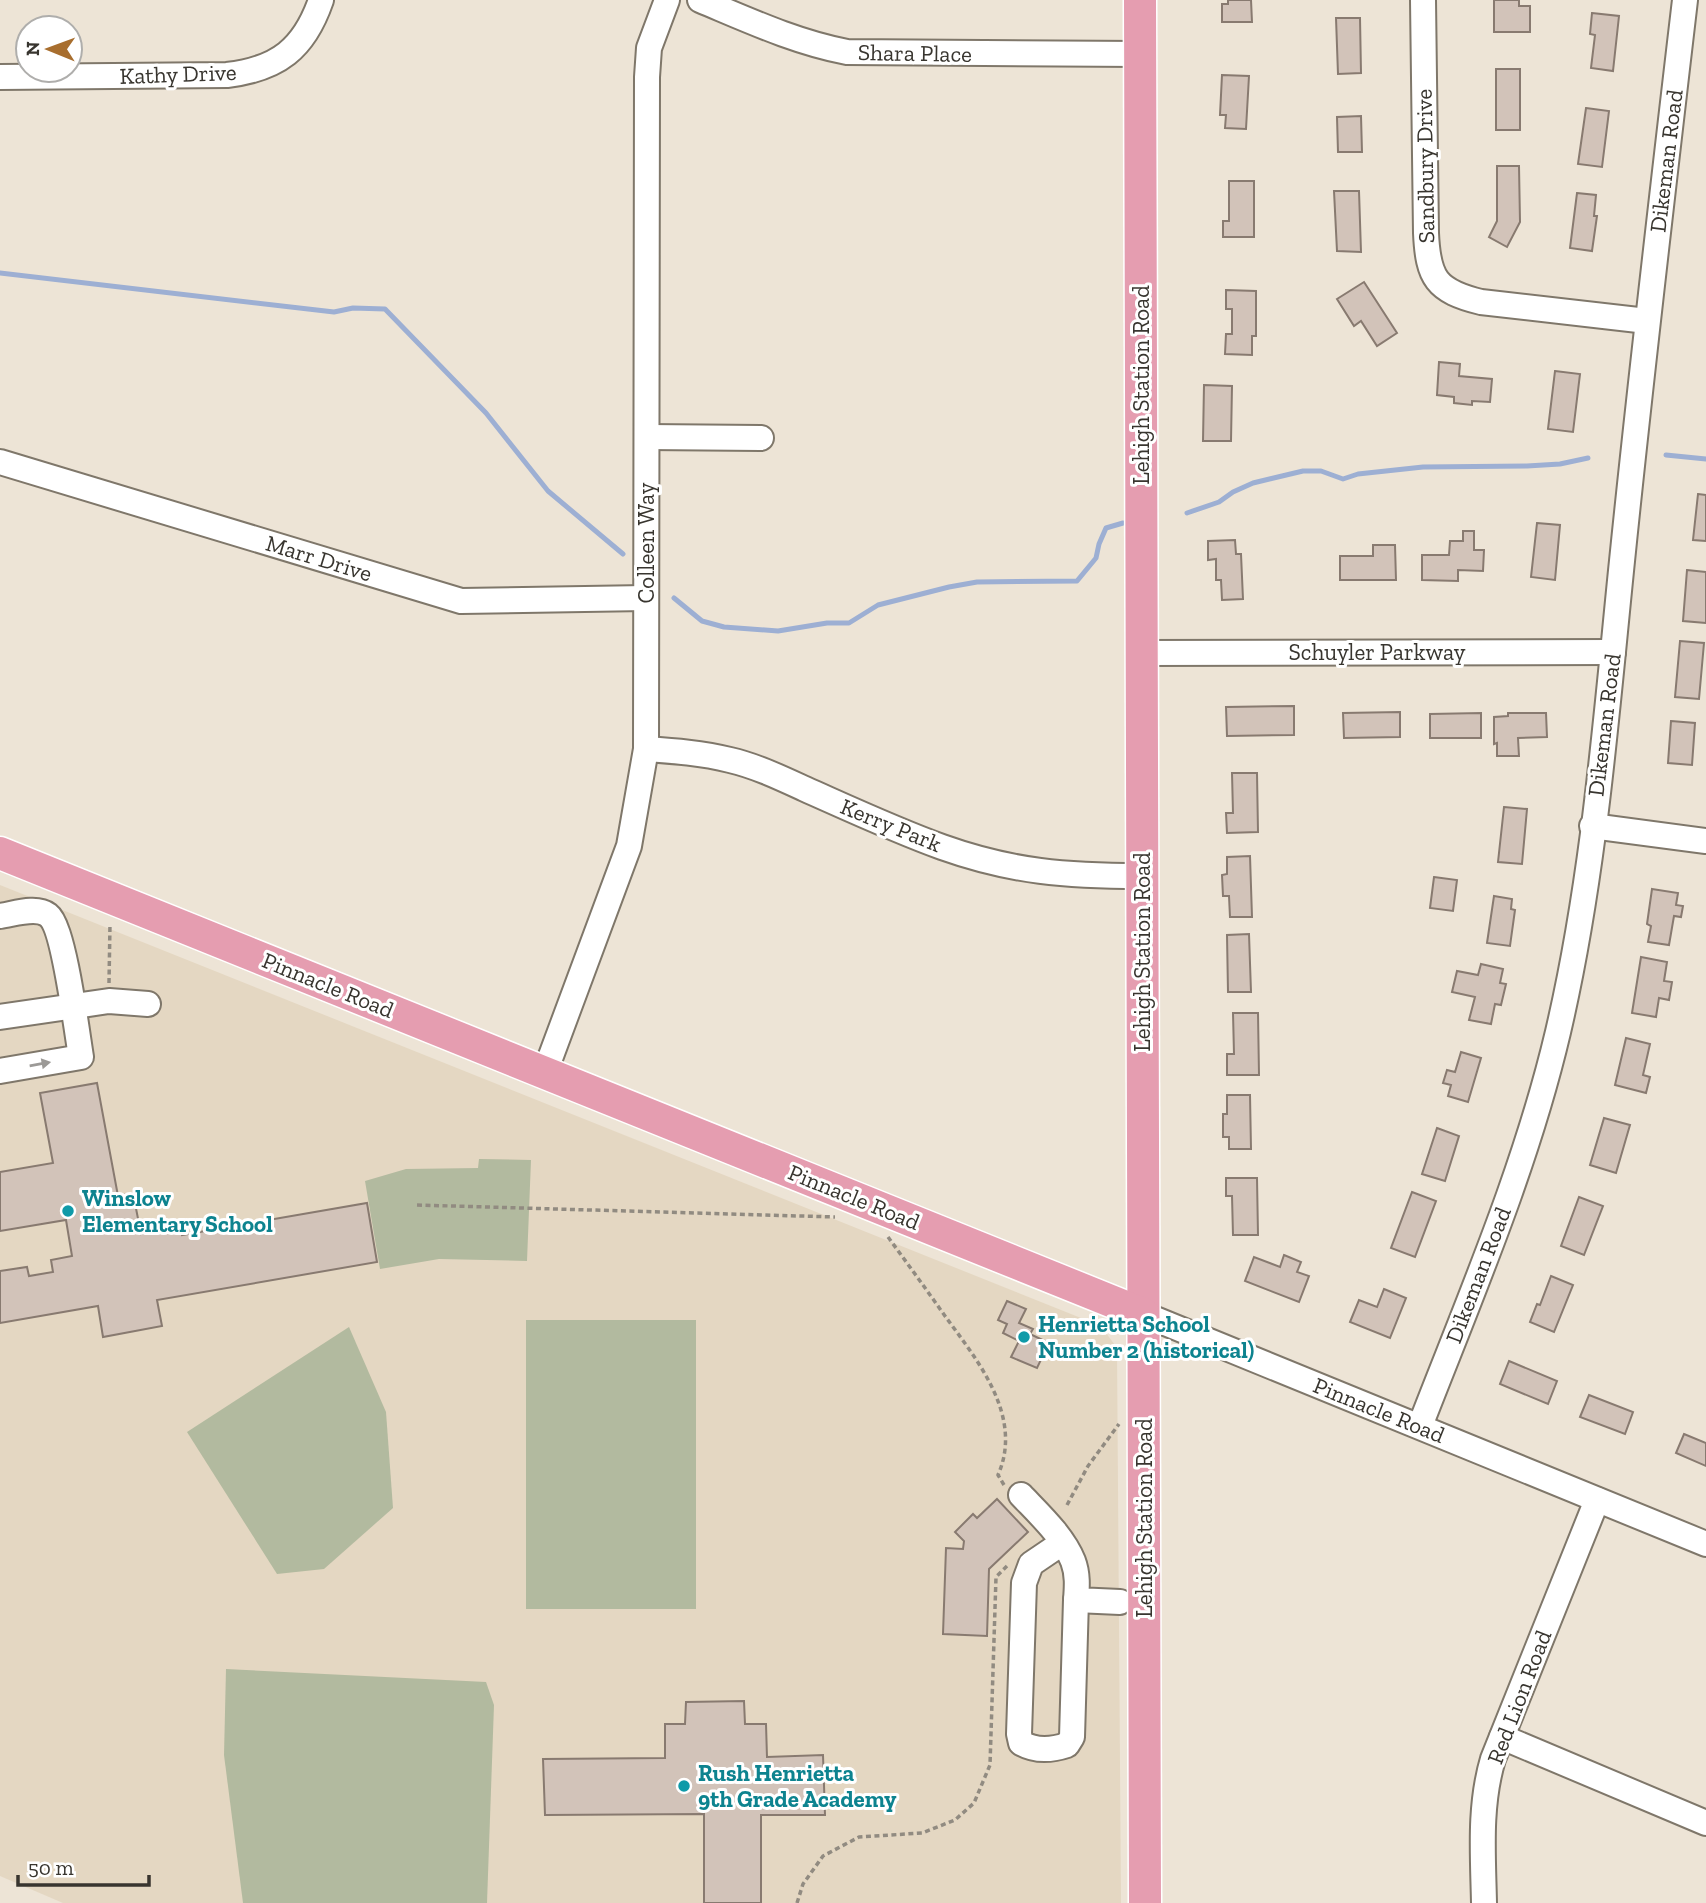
<svg xmlns="http://www.w3.org/2000/svg" width="1706" height="1903" font-family="'Zilla Slab',serif">
<style>
.built{fill:#e4d7c2}
.green{fill:#b2ba9f}
.lines{fill:none;stroke-linecap:round;stroke-linejoin:round}
.stream{stroke:#9dafd3;stroke-width:5}
.building{fill:#d2c3b9;stroke:#887a70;stroke-width:2}
.minor-casing{stroke:#7f776a;stroke-width:28}
.major-casing{stroke:#fff;stroke-width:35}
.path{stroke:#918b81;stroke-width:3.5;stroke-dasharray:5 3.5;stroke-linecap:butt}
.minor{stroke:#fff;stroke-width:24}
.major{stroke:#e59db0;stroke-width:32}
.oneway{fill:#9c9a97}
.culture-dot{fill:#0f9aa8;stroke:#fff;stroke-width:2.5}
.labels{text-anchor:middle;dominant-baseline:central;stroke-width:6;stroke-linejoin:round;paint-order:stroke}
.street-label{font-size:23px;fill:#38352f;stroke:#fff}
.culture-label{font-size:23px;font-weight:bold;fill:#0d838f;stroke:#fff;text-anchor:start}
</style>
<rect width="100%" height="100%" fill="#ede4d6"/>
<polygon class="built" points="0,885 1101,1326 1117,1348 1121,1903 63,1903 0,1876"/>
<g class="green">
<polygon points="479,1159 531,1160 527,1261 439,1259 380,1269 365,1181 406,1169 478,1168"/>
<rect x="526" y="1320" width="170" height="289"/>
<polygon points="349,1327 386,1412 393,1508 324,1569 277,1574 187,1432"/>
<polygon points="226,1669 486,1682 494,1705 487,1903 243,1903 224,1755"/>
</g>
<g class="lines">
<g class="stream">
<polyline points="0,273 334,312 353,308 385,309 486,413 548,491 623,554"/>
<polyline points="1666,455 1706,459"/>
<polyline points="1187,513 1219,502 1233,492 1253,483 1303,471 1321,471 1343,479 1358,474 1423,467 1527,466 1560,464 1588,458"/>
<polyline points="674,598 702,621 724,627 778,631 827,623 849,623 878,605 949,587 977,582 1077,581 1096,558 1099,544 1106,528 1123,523"/>
</g>
</g>
<g class="building">
<polygon points="1228,0 1251,0 1252,22 1222,22 1222,4 1228,4"/>
<polygon points="1494,0 1519,0 1519,6 1530,6 1530,32 1494,32"/>
<polygon points="1592,13 1619,16 1613,71 1591,68 1595,35 1590,34"/>
<polygon points="1336,18 1360,18 1361,73 1338,74"/>
<rect x="1496" y="69" width="24" height="61"/>
<polygon points="1222,75 1249,76 1246,129 1225,128 1226,115 1220,115"/>
<polygon points="1586,108 1609,111 1602,167 1578,164"/>
<polygon points="1361,116 1362,152 1338,152 1337,117"/>
<polygon points="1497,166 1519,166 1520,222 1507,247 1489,237 1497,221"/>
<polygon points="1229,181 1254,181 1254,237 1223,237 1223,221 1229,221"/>
<polygon points="1334,191 1359,191 1361,252 1337,251"/>
<polygon points="1577,193 1596,195 1594,216 1597,216 1592,251 1570,248"/>
<polygon points="1364,282 1397,333 1377,346 1361,321 1354,326 1337,299"/>
<polygon points="1226,290 1256,291 1256,336 1252,336 1252,355 1225,354 1226,334 1232,334 1232,309 1226,309"/>
<polygon points="1439,362 1460,364 1459,376 1492,379 1490,402 1472,401 1472,405 1454,403 1454,397 1437,395"/>
<polygon points="1555,371 1580,374 1573,432 1548,429"/>
<polygon points="1204,385 1232,386 1231,441 1203,441"/>
<polygon points="1698,494 1706,495 1706,541 1693,540"/>
<polygon points="1537,523 1560,525 1555,580 1531,577"/>
<polygon points="1463,531 1474,531 1474,550 1484,550 1483,571 1458,570 1458,581 1422,580 1422,555 1449,555 1450,541 1463,541"/>
<polygon points="1235,540 1236,554 1241,554 1243,599 1222,600 1221,580 1216,580 1216,559 1208,560 1208,541"/>
<polygon points="1373,545 1395,545 1396,580 1340,580 1340,556 1373,556"/>
<polygon points="1687,570 1706,572 1706,623 1683,621"/>
<polygon points="1680,641 1704,643 1699,699 1675,697"/>
<polygon points="1294,706 1294,735 1227,736 1226,707"/>
<polygon points="1400,712 1400,737 1344,738 1343,713"/>
<polygon points="1481,713 1481,738 1430,738 1430,714"/>
<polygon points="1508,713 1546,713 1547,737 1518,738 1519,756 1497,756 1497,743 1494,744 1494,717 1508,716"/>
<polygon points="1671,721 1695,723 1692,765 1668,763"/>
<polygon points="1232,773 1257,773 1258,832 1227,833 1226,813 1233,813"/>
<polygon points="1504,807 1527,809 1522,864 1498,862"/>
<polygon points="1250,856 1252,917 1230,917 1229,896 1223,896 1222,875 1227,874 1227,857"/>
<polygon points="1434,877 1457,880 1453,911 1430,908"/>
<polygon points="1652,889 1678,893 1676,905 1683,906 1681,917 1674,916 1669,945 1648,942 1651,926 1647,924"/>
<polygon points="1494,896 1512,899 1511,909 1515,910 1510,946 1487,943"/>
<polygon points="1249,934 1251,992 1228,992 1227,935"/>
<polygon points="1641,957 1667,962 1664,981 1672,982 1669,1000 1659,998 1656,1017 1632,1013"/>
<polygon points="1481,964 1503,969 1500,983 1506,984 1501,1005 1495,1004 1491,1024 1469,1020 1475,997 1452,992 1457,971 1478,975"/>
<polygon points="1233,1013 1258,1013 1259,1075 1227,1075 1227,1054 1234,1054"/>
<polygon points="1626,1038 1650,1044 1643,1075 1650,1077 1646,1093 1615,1085"/>
<polygon points="1461,1052 1481,1058 1468,1102 1448,1096 1451,1085 1443,1083 1447,1070 1455,1072"/>
<polygon points="97,1083 118,1196 133,1193 141,1234 180,1227 182,1235 367,1203 377,1262 157,1300 162,1326 103,1337 98,1306 0,1323 0,1271 27,1267 29,1276 53,1272 51,1260 72,1256 66,1220 0,1231 0,1172 53,1163 40,1093"/>
<polygon points="1227,1095 1250,1095 1251,1149 1229,1149 1229,1137 1223,1137 1223,1114 1227,1114"/>
<polygon points="1604,1118 1630,1125 1616,1173 1590,1165"/>
<polygon points="1437,1128 1459,1136 1445,1181 1422,1174"/>
<polygon points="1226,1178 1257,1178 1258,1235 1233,1235 1232,1196 1226,1196"/>
<polygon points="1412,1192 1436,1201 1415,1257 1391,1248"/>
<polygon points="1579,1197 1603,1206 1584,1255 1561,1246"/>
<polygon points="1284,1255 1301,1262 1297,1272 1309,1276 1299,1302 1245,1281 1254,1257 1280,1267"/>
<polygon points="1551,1276 1573,1285 1554,1332 1530,1322 1537,1304 1540,1305"/>
<polygon points="1384,1289 1406,1298 1390,1338 1350,1322 1359,1300 1377,1307"/>
<polygon points="1007,1301 1026,1309 1019,1323 1033,1329 1030,1334 1049,1343 1037,1368 1011,1357 1019,1341 1003,1333 1007,1324 998,1320"/>
<polygon points="1509,1361 1557,1381 1548,1404 1500,1384"/>
<polygon points="1589,1395 1633,1412 1625,1434 1580,1417"/>
<polygon points="1684,1434 1706,1443 1706,1466 1676,1453"/>
<polygon points="997,1499 1028,1532 989,1569 987,1636 943,1634 946,1548 963,1549 964,1541 955,1532 973,1514 977,1518"/>
<polygon points="744,1701 745,1724 766,1724 767,1757 823,1755 825,1815 761,1815 761,1903 704,1903 704,1814 545,1815 543,1759 665,1758 665,1724 685,1724 686,1702"/>
</g>
<g class="lines">
<defs>
<g id="minor">
<path d="M700 0C748 20 795 42 847 52L1140 54"/>
<path d="M1423 0 1426 233C1428 278 1436 291 1481 302L1647 321"/>
<path d="M0 77 227 75C278 69 304 49 321 0"/>
<polyline points="647,437 761,438"/>
<polyline points="0,462 461,601 646,598"/>
<polyline points="1141,653 1613,652"/>
<path d="M646 749C674 751 702 753 730 760 756 766 781 778 805 789 850 809 895 830 942 847 1012 872 1067 876 1141 876"/>
<polyline points="1592,826 1706,841"/>
<path d="M0 916C14 914 36 906 48 915 64 927 77 1033 81 1057L0 1071"/>
<polyline points="0,1017 109,1001 148,1004"/>
<polyline points="545,1072 629,846 646,749 647,77 649,48 667,0"/>
<polyline points="1143,1314 1706,1544"/>
<path d="M1420 1426C1470 1297 1526 1168 1558 1032 1594 878 1606 718 1622 561 1641 374 1663 187 1685 0"/>
<path d="M1021 1495C1039 1514 1063 1536 1073 1561 1078 1574 1077 1587 1076 1600L1120 1602"/>
<path d="M1062 1543 1031 1564 1024 1583 1019 1734 1021 1743C1035 1751 1052 1750 1067 1745L1072 1737 1076 1600"/>
<polyline points="1502,1737 1706,1823"/>
<path d="M1484 1903C1483 1854 1479 1806 1493 1759L1597 1500"/>
</g>
<g id="major">
<polyline points="1140,0 1145,1903"/>
<polyline points="0,853 1143,1314"/>
</g>
</defs>
<use href="#minor" class="minor-casing"/>
<use href="#major" class="major-casing"/>
<g class="path">
<polyline points="109,983 110,924"/>
<polyline points="417,1205 835,1217"/>
<path d="M888 1237C907 1263 926 1289 945 1316 977 1360 1024 1416 998 1475L1004 1485"/>
<polyline points="1067,1505 1088,1466 1119,1424"/>
<polyline points="797,1903 803,1884 823,1856 859,1837 922,1833 955,1820 974,1803 990,1765 996,1577 1007,1566"/>
</g>
<use href="#minor" class="minor"/>
<use href="#major" class="major"/>
</g>
<defs><path id="oneway-solid" d="M-6-.8H1V-3.2L6.5 0L1 3.2V.8H-6Z" transform="scale(1.75)"/></defs>
<use class="oneway" href="#oneway-solid" transform="translate(40 1064) rotate(-10)"/>
<g class="culture-dot">
<circle cx="68" cy="1211" r="7"/>
<circle cx="1024" cy="1337" r="7"/>
<circle cx="684" cy="1786" r="7"/>
</g>
<g class="labels">
<g class="street-label">
<text transform="translate(915 53) rotate(1)">Shara Place</text>
<text transform="translate(178 74) rotate(-2)">Kathy Drive</text>
<text transform="translate(1666 161) rotate(-83)">Dikeman Road</text>
<text transform="translate(1425 166) rotate(-91)">Sandbury Drive</text>
<text transform="translate(1141 385) rotate(-90)">Lehigh Station Road</text>
<text transform="translate(646 543) rotate(-90)">Colleen Way</text>
<text transform="translate(319 558) rotate(17)">Marr Drive</text>
<text x="1377" y="652">Schuyler Parkway</text>
<text transform="translate(1604 725) rotate(-83)">Dikeman Road</text>
<text transform="translate(891 825) rotate(22)">Kerry Park</text>
<text transform="translate(1142 952) rotate(-90)">Lehigh Station Road</text>
<text transform="translate(328 985) rotate(22)">Pinnacle Road</text>
<text transform="translate(854 1197) rotate(22)">Pinnacle Road</text>
<text transform="translate(1478 1275) rotate(-69)">Dikeman Road</text>
<text transform="translate(1379 1410) rotate(22)">Pinnacle Road</text>
<text transform="translate(1144 1518) rotate(-90)">Lehigh Station Road</text>
<text transform="translate(1519 1697) rotate(-69)">Red Lion Road</text>
</g>
<g class="culture-label">
<text x="82" y="1198">Winslow<tspan x="82" dy="26">Elementary School</tspan></text>
<text x="1038" y="1324">Henrietta School<tspan x="1038" dy="26">Number 2 (historical)</tspan></text>
<text x="698" y="1773">Rush Henrietta<tspan x="698" dy="26">9th Grade Academy</tspan></text>
</g>
</g>
<g transform="translate(49 49) rotate(271)"><circle r="33" fill="#ffffff" stroke="#afaeac" stroke-width="2"/>
<path d="M0-5L12 26L0 18L-12 26Z" fill="#a86e2e"/>
<text y="-10" font-size="19" font-weight="bold" text-anchor="middle" fill="#38352f">N</text>
</g>
<path d="M18 1875v10h131v-10" fill="none" stroke="#38352f" stroke-width="3.5"/>
<text x="28" y="1875" font-size="21" fill="#38352f" stroke="#ffffff" stroke-width="5" paint-order="stroke">50 m</text>
</svg>
